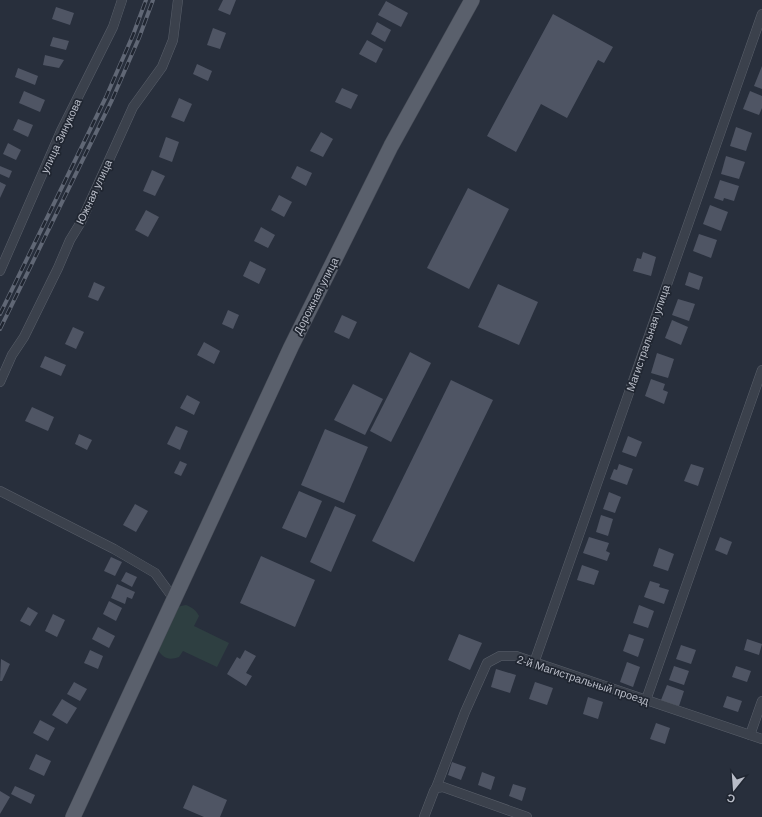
<svg xmlns="http://www.w3.org/2000/svg" width="762" height="817" font-family="Arial,sans-serif">
<style>
.green{fill:#2e3f41}
.building{fill:#4f5564}
.lines{fill:none;stroke-linecap:round;stroke-linejoin:round}
.minor-casing{stroke:#595f6a;stroke-width:10}
.primary-casing{stroke:#454a55;stroke-width:16}
.minor{stroke:#3b414c;stroke-width:9}
.primary{stroke:#5a606c;stroke-width:15}
.rail-casing{stroke:#606775;stroke-width:4}
.rail{stroke:#202631;stroke-width:2.5;stroke-dasharray:8;stroke-linecap:butt}
.labels{text-anchor:middle;dominant-baseline:central;stroke-width:3.5;stroke-linejoin:round;paint-order:stroke}
.street-label{font-size:11px;fill:#b8bcc7;stroke:#202631}
</style>
<rect width="100%" height="100%" fill="#282f3c"/>
<path class="green" d="M186 605C193 608 196 610 199 616L194 626 229 643 217 667 183 651 179 657C169 661 162 658 157 648L175 608 181 606Z"/>
<g class="building">
<polygon points="223,0 236,0 230,15 218,10"/>
<polygon points="386,1 408,13 401,27 378,15"/>
<polygon points="56,7 74,13 70,25 52,19"/>
<polygon points="553,14 613,47 604,63 598,60 567,118 541,104 516,152 487,136"/>
<polygon points="377,22 391,30 385,42 371,34"/>
<polygon points="213,28 226,33 220,49 207,45"/>
<polygon points="53,37 69,41 66,50 50,46"/>
<polygon points="367,40 383,49 376,63 359,54"/>
<polygon points="45,55 64,60 59,68 43,65"/>
<polygon points="197,64 212,71 208,81 193,74"/>
<polygon points="762,66 762,89 754,86"/>
<polygon points="18,68 38,76 35,85 15,77"/>
<polygon points="342,88 358,95 351,109 335,102"/>
<polygon points="24,91 45,100 40,112 19,103"/>
<polygon points="750,91 762,96 762,108 759,115 743,109"/>
<polygon points="179,98 192,104 184,122 171,117"/>
<polygon points="18,119 33,125 28,137 13,130"/>
<polygon points="736,127 752,133 746,151 730,146"/>
<polygon points="321,132 333,139 323,157 310,151"/>
<polygon points="166,137 179,142 172,162 159,157"/>
<polygon points="8,143 21,150 16,160 3,154"/>
<polygon points="726,156 745,162 739,179 721,174"/>
<polygon points="0,166 12,171 9,178 0,174"/>
<polygon points="297,166 312,173 306,186 291,178"/>
<polygon points="152,170 165,176 155,196 143,191"/>
<polygon points="720,180 739,186 734,201 724,198 723,201 714,198"/>
<polygon points="0,182 6,185 0,198"/>
<polygon points="468,188 509,209 469,289 427,268"/>
<polygon points="279,195 292,202 284,217 271,210"/>
<polygon points="710,205 728,212 721,231 703,224"/>
<polygon points="146,210 159,217 148,237 135,230"/>
<polygon points="261,227 275,235 268,248 254,241"/>
<polygon points="699,234 717,240 711,258 693,251"/>
<polygon points="643,252 656,257 651,276 633,271 637,258 641,259"/>
<polygon points="250,261 266,269 259,284 243,276"/>
<polygon points="689,272 703,277 699,290 685,285"/>
<polygon points="94,282 105,287 98,301 88,297"/>
<polygon points="498,284 538,302 519,345 478,327"/>
<polygon points="678,299 695,304 689,321 672,315"/>
<polygon points="228,310 239,315 233,329 222,324"/>
<polygon points="342,315 357,322 349,339 334,332"/>
<polygon points="672,320 688,327 681,345 665,338"/>
<polygon points="73,327 84,332 76,349 65,344"/>
<polygon points="204,342 220,351 214,364 197,355"/>
<polygon points="410,352 431,363 391,442 370,431"/>
<polygon points="657,353 674,359 668,378 651,373"/>
<polygon points="45,356 66,365 61,376 40,367"/>
<polygon points="651,379 665,384 663,390 668,392 664,404 645,396"/>
<polygon points="451,380 493,400 414,562 372,541"/>
<polygon points="353,384 383,399 365,435 334,420"/>
<polygon points="187,395 200,402 194,415 180,408"/>
<polygon points="32,407 54,417 48,431 25,421"/>
<polygon points="176,426 188,431 180,450 167,444"/>
<polygon points="325,429 368,447 344,503 301,485"/>
<polygon points="79,434 92,440 87,450 75,444"/>
<polygon points="628,436 642,442 636,457 622,452"/>
<polygon points="180,461 187,464 181,476 174,473"/>
<polygon points="619,464 633,469 627,485 610,479 614,469 617,470"/>
<polygon points="691,464 704,468 698,486 684,481"/>
<polygon points="299,491 322,501 306,538 282,528"/>
<polygon points="609,492 621,497 615,513 603,509"/>
<polygon points="135,504 148,511 136,532 123,525"/>
<polygon points="335,506 356,515 331,572 310,562"/>
<polygon points="601,515 613,519 608,536 596,532"/>
<polygon points="589,537 609,543 606,551 610,553 607,561 583,553"/>
<polygon points="720,537 732,542 727,555 715,550"/>
<polygon points="659,548 674,554 668,571 653,566"/>
<polygon points="261,556 315,580 295,627 240,603"/>
<polygon points="111,557 122,562 115,576 104,571"/>
<polygon points="582,565 599,571 594,585 577,580"/>
<polygon points="126,572 137,577 132,587 121,581"/>
<polygon points="650,581 660,584 659,587 669,590 664,604 644,597"/>
<polygon points="117,584 135,592 132,599 127,597 125,604 111,598"/>
<polygon points="109,601 122,608 116,621 103,614"/>
<polygon points="639,605 654,611 648,628 633,623"/>
<polygon points="28,607 38,613 30,626 20,621"/>
<polygon points="53,614 65,620 57,637 45,631"/>
<polygon points="98,627 115,636 109,648 92,639"/>
<polygon points="459,634 482,643 470,670 448,660"/>
<polygon points="629,634 644,639 638,657 623,651"/>
<polygon points="747,639 762,644 759,655 744,650"/>
<polygon points="681,645 696,650 691,664 676,659"/>
<polygon points="90,650 103,656 98,669 84,663"/>
<polygon points="245,650 256,656 246,673 252,676 246,686 227,674 237,657 240,659"/>
<polygon points="1,659 10,664 2,681 0,681"/>
<polygon points="627,662 640,667 633,687 620,682"/>
<polygon points="674,666 689,671 684,685 669,680"/>
<polygon points="736,666 751,671 747,682 732,677"/>
<polygon points="496,669 516,675 510,693 491,687"/>
<polygon points="74,682 87,689 80,701 67,694"/>
<polygon points="535,682 553,688 547,705 529,699"/>
<polygon points="667,685 684,691 679,706 661,700"/>
<polygon points="727,696 742,701 738,712 723,707"/>
<polygon points="588,697 603,702 598,719 583,714"/>
<polygon points="62,699 77,708 67,724 52,715"/>
<polygon points="40,720 55,728 48,741 33,733"/>
<polygon points="656,723 670,728 665,744 650,739"/>
<polygon points="36,754 51,761 44,776 29,769"/>
<polygon points="452,762 466,767 461,780 448,775"/>
<polygon points="482,772 495,777 491,790 478,785"/>
<polygon points="513,784 526,788 522,801 509,796"/>
<polygon points="193,785 227,800 220,817 204,817 183,808"/>
<polygon points="15,786 35,795 31,804 11,794"/>
<polygon points="0,791 10,797 0,814"/>
</g>
<g class="lines">
<defs>
<g id="minor">
<polyline points="0,271 61,131 113,27 122,0"/>
<polyline points="0,382 12,355 24,337 58,268 70,240 81,222 133,107 162,67 173,40 178,0"/>
<polyline points="0,491 114,549 155,573 174,599"/>
<polyline points="534,663 762,14"/>
<polyline points="646,700 762,370"/>
<polyline points="750,735 762,701"/>
<polyline points="436,788 465,712 487,663 500,656 516,656 762,739"/>
<polyline points="424,817 434,791 436,788 443,787 527,817"/>
</g>
<polyline id="primary" points="73,817 291,347 391,146 472,0"/>
</defs>
<use href="#minor" class="minor-casing"/>
<use href="#primary" class="primary-casing"/>
<use href="#minor" class="minor"/>
<use href="#primary" class="primary"/>
<defs>
<g id="rail">
<polyline points="0,314 106,97 133,35 146,0"/>
<polyline points="0,329 112,100 139,38 153,0"/>
</g>
</defs>
<use href="#rail" class="rail-casing"/>
<use href="#rail" class="rail"/>
</g>
<g class="labels">
<g class="street-label">
<text transform="translate(61 136) rotate(-65)">улица Зинукова</text>
<text transform="translate(94 192) rotate(-65)">Южная улица</text>
<text transform="translate(316 296) rotate(-63)">Дорожная улица</text>
<text transform="translate(648 338) rotate(-71)">Магистральная улица</text>
<text transform="translate(583 680) rotate(18)">2-й Магистральный проезд</text>
</g>
</g>
<g transform="translate(734 789) rotate(197)" stroke="#202631" stroke-width="3" paint-order="stroke">
<path d="M0-3L7 15L0 10L-7 15Z" fill="#b8bcc7"/>
<text y="-6" font-size="11" font-weight="bold" text-anchor="middle" fill="#b8bcc7">С</text>
</g>
</svg>
